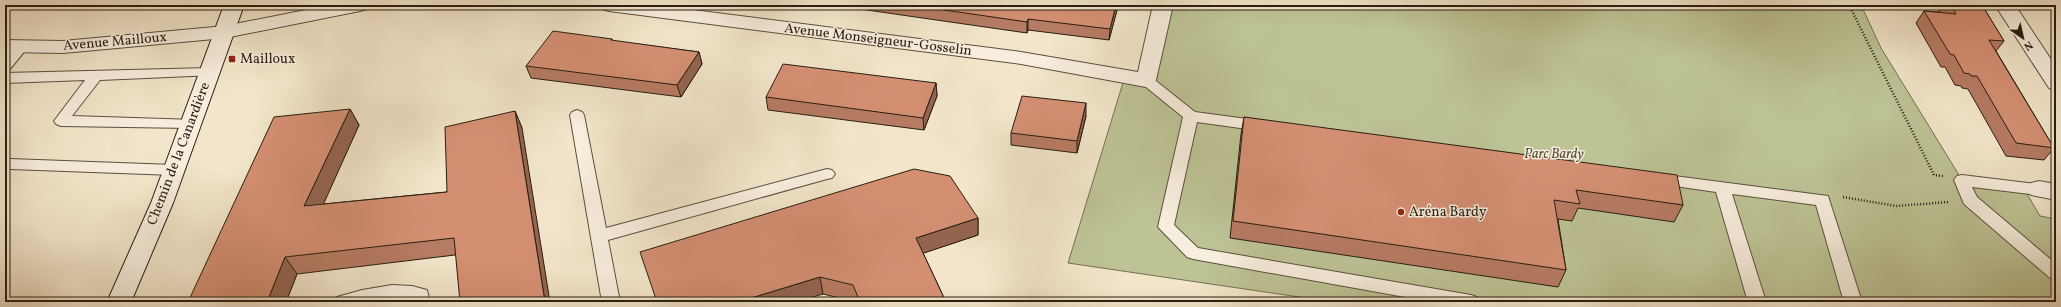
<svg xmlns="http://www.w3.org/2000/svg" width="2061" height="307" font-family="Vollkorn,serif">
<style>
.green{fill:#bdc395;stroke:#727053}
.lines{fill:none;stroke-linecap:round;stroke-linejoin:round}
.lane-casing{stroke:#5a503f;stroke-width:2}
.street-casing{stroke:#5a503f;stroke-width:2}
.secondary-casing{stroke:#281e11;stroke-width:2}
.path{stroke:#281e11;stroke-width:2.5;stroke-dasharray:1 2;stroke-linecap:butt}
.lane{fill:#f7eedd;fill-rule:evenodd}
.street{fill:#f7eedd;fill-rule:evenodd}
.secondary{fill:#f7eedd;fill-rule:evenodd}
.wall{fill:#b67b63;stroke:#281e11}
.shaded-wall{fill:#946450;stroke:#281e11}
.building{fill:#d48f73;stroke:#281e11}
.poi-dot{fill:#8f2418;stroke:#f7eedd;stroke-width:1.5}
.labels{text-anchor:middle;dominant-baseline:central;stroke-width:3;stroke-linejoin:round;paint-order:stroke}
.street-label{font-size:14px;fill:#281e11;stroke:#f7eedd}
.poi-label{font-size:14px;fill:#281e11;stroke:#f7eedd;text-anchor:start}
.park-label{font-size:14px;font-style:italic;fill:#555039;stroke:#f7eedd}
</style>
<rect width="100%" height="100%" fill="#f2e5ca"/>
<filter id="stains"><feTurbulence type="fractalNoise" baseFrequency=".005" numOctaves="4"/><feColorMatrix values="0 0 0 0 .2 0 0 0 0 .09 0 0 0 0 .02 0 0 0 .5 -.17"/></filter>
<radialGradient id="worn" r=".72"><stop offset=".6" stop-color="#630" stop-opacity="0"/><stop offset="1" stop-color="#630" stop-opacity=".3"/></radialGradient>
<polygon class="green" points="1163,5 1861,5 1881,48 1962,180 2023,187 2040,216 2056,219 2056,302 1333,302 1068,263 1125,76 1146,79"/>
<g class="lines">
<defs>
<g id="lane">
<polygon points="21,43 26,44 28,47 10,69 5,70 5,57 16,44"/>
<polygon points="210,68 215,69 217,72 215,75 100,80 72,116 196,120 198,123 196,126 191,128 61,126 56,124 54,121 85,80 5,83 5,73"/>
<polygon points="1146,75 1151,77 1195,112 1262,121 1267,122 1269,126 1267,130 1262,131 1197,122 1174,225 1198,248 1471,295 1477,297 1480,302 1433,302 1193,259 1187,257 1158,227 1183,117 1141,83 1139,80 1141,77"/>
<polygon points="577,110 582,112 584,115 606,228 827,169 832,170 835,174 832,178 827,179 608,240 620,302 602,302 570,115 572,112"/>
<polygon points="10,159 174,165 179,166 182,170 179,174 174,175 10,169 5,168 5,160"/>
<polygon points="1659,174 1828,196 1862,302 1844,302 1816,205 1732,194 1766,302 1748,302 1716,192 1654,183 1651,179 1654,175"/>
<polygon points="1962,175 2044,185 2047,189 2044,193 2039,195 1972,187 1977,197 2056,264 2056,279 2050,278 1964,204 1954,180 1957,176"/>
<polygon points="392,285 412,286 427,290 430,302 412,302 413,300 392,299 367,302 334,302 337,297 362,290"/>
</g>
<g id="street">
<polygon points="331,5 370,5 367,9 360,11 225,38 63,53 5,52 5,40 63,41 225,26"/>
<polygon points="599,5 654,5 1021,52 1138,72 1153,5 1173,5 1156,80 1153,85 1146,87 1021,64 609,11 602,9"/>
<polygon points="1995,5 2015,5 2056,67 2056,90 2049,88"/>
<polygon points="2039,181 2056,184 2056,200 2031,195 2028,189 2031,183"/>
</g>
<polygon id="secondary" points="224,5 244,5 173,203 131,302 107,302 151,203"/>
</defs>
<use href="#lane" class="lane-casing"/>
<use href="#street" class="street-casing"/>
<use href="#secondary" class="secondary-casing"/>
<g class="path">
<polyline points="1849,5 1934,175 1943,176"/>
<polyline points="1843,197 1896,206 1949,202"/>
</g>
<use href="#lane" class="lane"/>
<use href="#street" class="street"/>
<use href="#secondary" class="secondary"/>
</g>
<g class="wall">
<polygon points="832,5 1118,5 1109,40 1028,30 1027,33"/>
<polygon points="1935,5 1982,5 2004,41 1996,51 2054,148 2044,160 2006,156 1968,89 1962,88 1961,86 1955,85 1945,67 1941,67 1916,23 1924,11 1940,12"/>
<polygon points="2049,5 2056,5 2056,14"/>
<polygon points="612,39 613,41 699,52 702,64 681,97 531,78 526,66"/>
<polygon points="936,83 937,96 924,130 768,110 766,97"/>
<polygon points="350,109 359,125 323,204 447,192 515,111 522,128 455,255 297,274 286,302 188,302"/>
<polygon points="1086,116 1077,153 1011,145 1011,133"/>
<polygon points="1244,117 1683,205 1674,222 1578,208 1572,221 1558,219 1566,270 1558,287 1230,238 1241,134"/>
<polygon points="978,218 978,235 923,253 946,302 856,302 823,294 657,302"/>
</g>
<g class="shaded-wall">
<polygon points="1116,5 1118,5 1118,7 1109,40 1110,29"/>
<polygon points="1028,19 1028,30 1027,33 1027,22"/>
<polygon points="699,52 702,64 681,97 677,85"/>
<polygon points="936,83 937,96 924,130 923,118"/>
<polygon points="1086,103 1086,116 1077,153 1077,141"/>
<polygon points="350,109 359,125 315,223 304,206"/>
<polygon points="515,111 522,128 550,302 545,302"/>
<polygon points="978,218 978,235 918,255 916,238"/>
<polygon points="285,257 297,274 286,302 267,302"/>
<polygon points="820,277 823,294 796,302 738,302"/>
</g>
<g class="building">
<polygon points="910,5 1116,5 1110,29 1028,19 1027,22"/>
<polygon points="1951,5 1982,5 2004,41 1989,40 2054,148 2016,143 1977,76 1971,76 1970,74 1964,73 1954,55 1950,54 1924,11 1956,14"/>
<polygon points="553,31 612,39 611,40 699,52 677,85 526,66"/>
<polygon points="783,64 936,83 923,118 766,97"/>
<polygon points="1022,96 1086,103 1077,141 1011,133"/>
<polygon points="350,109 304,206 447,192 445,127 515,111 545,302 460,302 454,238 285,257 267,302 188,302 274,117"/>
<polygon points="1244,117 1677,175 1683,205 1576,190 1580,204 1554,200 1566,270 1233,221"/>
<polygon points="914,169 950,176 978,218 916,238 946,302 860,302 853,285 820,277 738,302 657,302 640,252"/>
</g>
<g class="poi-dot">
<rect x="228" y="55" width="8" height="8" rx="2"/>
<circle cx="1401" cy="212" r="4"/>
</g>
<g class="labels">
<g class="street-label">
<text transform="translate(878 40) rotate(7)">Avenue Monseigneur-Gosselin</text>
<text transform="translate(115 42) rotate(-5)">Avenue Mailloux</text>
<text transform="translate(179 154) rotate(-69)">Chemin de la Canardière</text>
</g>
<g class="poi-label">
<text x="240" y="59">Mailloux</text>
<text x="1409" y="212">Aréna Bardy</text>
</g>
<g class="park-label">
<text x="1554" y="154">Parc Bardy</text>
</g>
</g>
<rect width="2061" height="307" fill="none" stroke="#f2e5ca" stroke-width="20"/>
<rect x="6" y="6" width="2049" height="295" fill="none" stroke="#281e11" stroke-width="2"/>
<rect x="10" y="10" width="2041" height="287" fill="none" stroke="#281e11"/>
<g transform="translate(2023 38) rotate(146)" stroke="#f7eedd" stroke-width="3" paint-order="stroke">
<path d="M0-3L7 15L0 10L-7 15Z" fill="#281e11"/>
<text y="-6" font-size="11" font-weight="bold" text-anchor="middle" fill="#281e11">N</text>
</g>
<rect width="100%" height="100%" filter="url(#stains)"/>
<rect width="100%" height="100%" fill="url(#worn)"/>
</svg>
